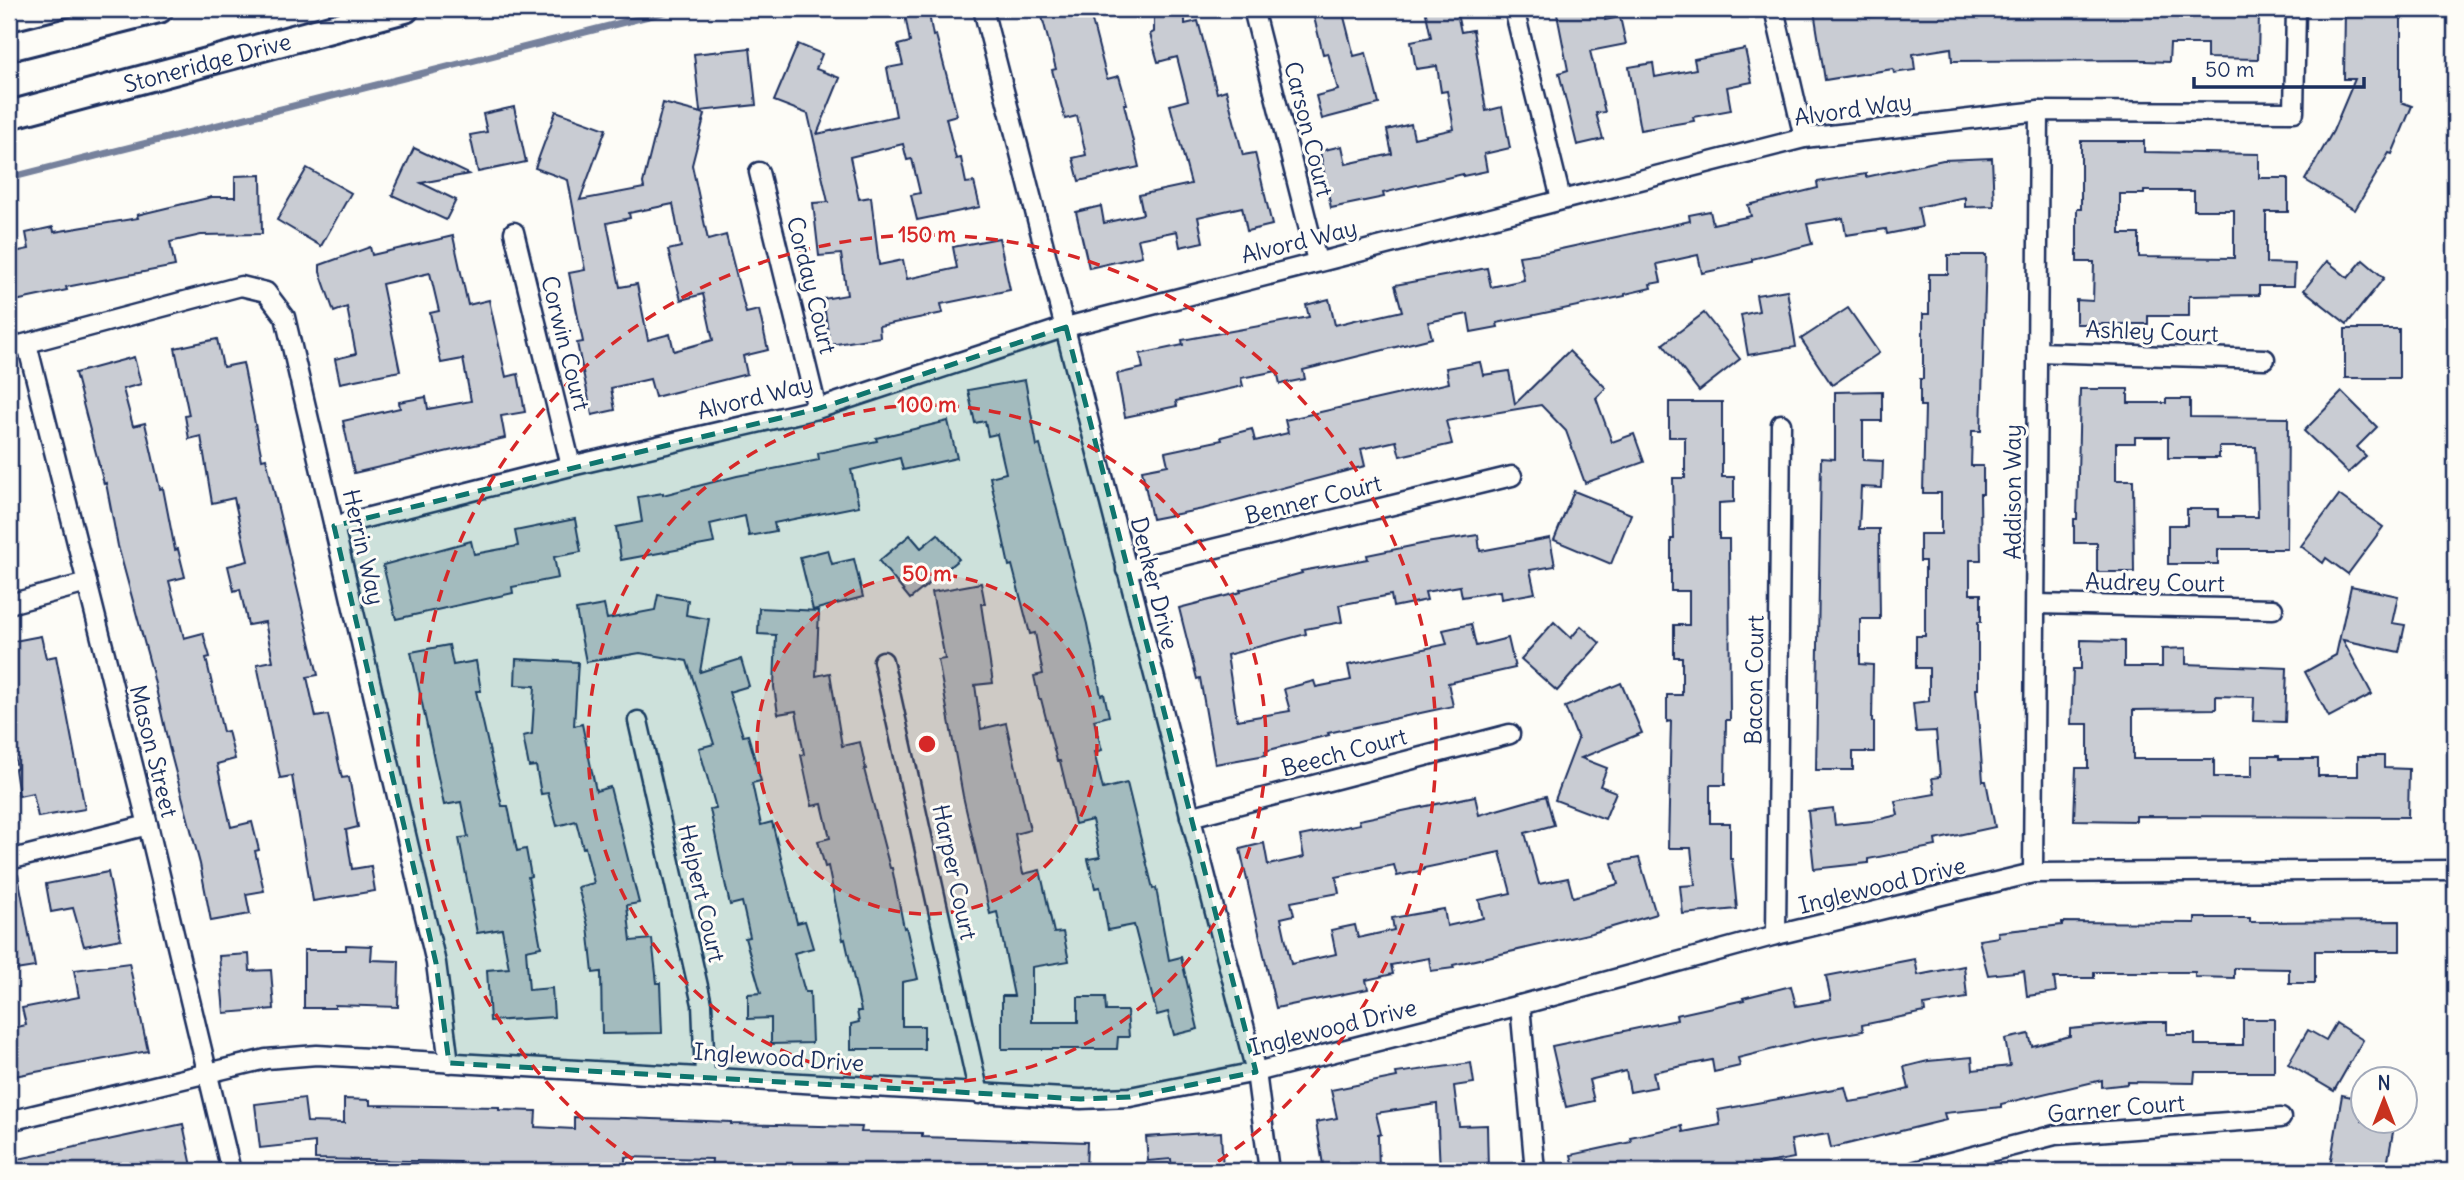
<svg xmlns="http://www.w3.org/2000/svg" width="2464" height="1180" font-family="Delius,sans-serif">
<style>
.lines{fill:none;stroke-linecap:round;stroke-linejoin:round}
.stream{stroke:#76819c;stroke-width:7}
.building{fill:#c9ccd3;stroke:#1b2f5e;stroke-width:2;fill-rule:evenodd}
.minor-casing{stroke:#1b2f5e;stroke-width:23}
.secondary-casing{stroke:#1b2f5e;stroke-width:32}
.minor{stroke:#fdfcf7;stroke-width:18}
.secondary{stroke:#fdfcf7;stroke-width:26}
.marked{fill:#0f766e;fill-opacity:0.2;stroke:#0f766e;stroke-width:5;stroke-dasharray:14 9;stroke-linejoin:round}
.ring{fill:none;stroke:#d62828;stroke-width:3.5;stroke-dasharray:12 9}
.labels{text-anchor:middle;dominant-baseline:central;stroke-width:6;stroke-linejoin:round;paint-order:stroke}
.street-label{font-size:23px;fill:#1b2f5e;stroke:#fdfcf7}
.centre{fill:#d62828;stroke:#fdfcf7;stroke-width:3.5}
.ring-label{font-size:21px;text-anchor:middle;font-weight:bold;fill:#d62828;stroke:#fdfcf7;stroke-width:6;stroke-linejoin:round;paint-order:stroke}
</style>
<rect width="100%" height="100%" fill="#fdfcf7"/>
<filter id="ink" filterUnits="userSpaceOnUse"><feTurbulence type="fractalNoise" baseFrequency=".0143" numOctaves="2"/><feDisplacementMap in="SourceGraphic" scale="14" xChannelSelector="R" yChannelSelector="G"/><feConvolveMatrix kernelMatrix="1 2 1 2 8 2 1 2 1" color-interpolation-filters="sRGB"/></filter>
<g filter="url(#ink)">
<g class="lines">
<polyline class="stream" points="9,178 676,9"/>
</g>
<g class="building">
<polygon points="904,9 928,9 933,36 936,35 957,115 946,118 956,159 961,158 966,183 974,182 980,207 917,220 911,195 920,193 912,159 907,160 903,144 850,157 859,199 871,197 879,265 903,260 907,279 957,268 953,247 999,238 1010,290 941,304 943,313 879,326 880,337 830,345 823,299 847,295 841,254 819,256 813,203 828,202 808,114 774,101 798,44 822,54 816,69 840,78 817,134 896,116 887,68 903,65 898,45 910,42"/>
<polygon points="1040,9 1089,9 1107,79 1119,76 1127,104 1124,104 1139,167 1079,181 1073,158 1086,155 1077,116 1065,119 1052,70 1056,69"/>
<polygon points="1154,9 1185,9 1185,24 1198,21 1217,93 1226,90 1243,155 1255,153 1272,225 1247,231 1242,207 1198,217 1203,242 1180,247 1177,231 1138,239 1142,256 1089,268 1076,212 1101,206 1104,223 1143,214 1139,195 1191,184 1170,105 1188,100 1177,57 1158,62 1150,34 1154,32"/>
<polygon points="1312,9 1342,9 1354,56 1366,53 1379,104 1322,119 1316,96 1338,90 1328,53 1323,54"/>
<polygon points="1425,9 1456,9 1461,32 1473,30 1486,111 1502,107 1510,148 1484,154 1487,171 1463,176 1463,174 1383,193 1384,197 1331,208 1320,151 1342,146 1346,164 1392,154 1387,130 1411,124 1414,138 1454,129 1447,91 1441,92 1437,66 1416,69 1411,41 1431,37"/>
<polygon points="1556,9 1603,9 1605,20 1620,17 1626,44 1590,51 1605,112 1596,113 1603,139 1577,145 1559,73 1568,70"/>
<polygon points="1830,9 1867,9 1869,17 1925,9 2232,9 2232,13 2259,13 2258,59 2207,58 2207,44 2170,44 2169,62 2146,61 2146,60 1952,61 1951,48 1913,54 1915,70 1894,73 1893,69 1825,80 1814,11"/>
<polygon points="2345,9 2401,9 2401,102 2412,106 2392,154 2389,153 2355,210 2305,180 2333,131 2355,79 2344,79"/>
<polygon points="750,48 756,105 700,111 694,54"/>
<polygon points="1745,49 1752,82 1727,87 1731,110 1693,117 1694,121 1640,130 1629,67 1653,63 1655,77 1696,69 1694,59"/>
<path d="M663 103 705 114 692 165 708 240 726 235 746 313 759 310 768 350 743 356 747 374 655 397 650 379 611 388 615 410 592 415 577 343 583 342 569 273 585 270 568 180 535 168 556 111 606 129 580 200 644 188 643 183ZM673 204 681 247 668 250 681 300 703 294 713 340 674 351 670 334 648 340 637 284 620 287 607 223 630 218 629 213Z"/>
<polygon points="514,107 526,162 478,172 470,135 487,132 483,114"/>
<path d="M2081 141H2144V152L2259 154V178H2288V212H2266V263L2295 264 2294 286H2259V295L2189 296V316H2148V324H2076V300L2093 301 2094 262H2077V209H2081ZM2144 191H2194V210H2234V258L2139 257V234H2120V194H2144Z"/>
<polygon points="414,148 469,174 421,183 456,200 446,220 392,195"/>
<polygon points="1992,158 1994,206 1965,207 1965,197 1918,207 1922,227 1887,234 1886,229 1846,235 1843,218 1807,224 1812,244 1752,259 1752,262 1702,273 1698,255 1657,264 1661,282 1650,284 1651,288 1625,294 1625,296 1497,323 1498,327 1471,332 1468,314 1428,322 1432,338 1303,370 1305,379 1280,384 1277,371 1241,378 1243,386 1176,401 1177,406 1125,417 1117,374 1143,368 1140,354 1183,345 1182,340 1309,317 1306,305 1329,299 1335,325 1363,318 1363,320 1402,311 1395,285 1487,268 1491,287 1524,280 1519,256 1547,252 1690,221 1689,215 1710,211 1713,224 1751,216 1748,205 1818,188 1817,182 1866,174 1866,177 1943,160"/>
<polygon points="307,168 351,193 321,246 277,220"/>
<polygon points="261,175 262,234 201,235 170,242 175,266 66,287 67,290 15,301 9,271 9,253 29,249 26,233 53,227 54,232 138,218 137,215 212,197 235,197 235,176"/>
<polygon points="453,236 468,305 489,300 506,377 518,374 525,412 501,416 505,438 354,473 343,421 400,408 399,402 426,397 428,409 471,401 463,359 441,363 430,313 439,311 430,273 382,284 400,371 340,383 335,359 356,354 347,307 334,312 320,272 320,265 370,247 372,255"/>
<polygon points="1948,255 1986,255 1981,431 1972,431 1971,466 1983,466 1983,494 1980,494 1981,560 1970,560 1970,594 1981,594 1981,622 1978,622 1978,689 1976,689 1983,781 1986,781 1995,827 1935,840 1936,846 1868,859 1868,863 1814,869 1808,811 1833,808 1835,825 1872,821 1898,815 1895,801 1935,794 1932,778 1940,777 1936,731 1916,732 1913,703 1929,701 1929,668 1916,668 1916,636 1925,636 1925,561 1920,561 1920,534 1941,534 1941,493 1923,493 1925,406 1920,406 1920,379 1923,379 1923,314 1929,314 1929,274 1948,274"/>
<polygon points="2363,260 2384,278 2347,324 2304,290 2327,261 2348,278"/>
<polygon points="1787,290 1796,347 1748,355 1741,315 1759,311 1756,295"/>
<polygon points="1848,308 1879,353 1832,385 1801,339"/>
<polygon points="1704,313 1740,359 1699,391 1663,344"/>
<rect x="2345" y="329" width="54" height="49"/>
<polygon points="217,339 223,367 243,363 262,459 266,458 318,675 307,677 316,717 328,715 342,778 349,777 358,827 346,830 352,869 371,866 375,891 313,901 292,776 280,778 257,664 273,661 265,622 248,625 240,589 234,591 228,566 248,561 234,498 212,503 201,436 189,439 185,416 189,415 175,348"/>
<polygon points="1569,351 1606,388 1596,398 1612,442 1634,434 1644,462 1585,483 1566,431 1541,405 1446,421 1452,444 1400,456 1396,441 1361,449 1365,466 1203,509 1152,519 1142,470 1168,465 1165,452 1222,440 1221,437 1252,429 1255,441 1288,433 1285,420 1449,383 1446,368 1480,362 1483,375 1509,371 1515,404"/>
<polygon points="134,357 141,384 123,389 133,426 145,423 160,489 163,488 175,550 178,549 185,577 169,581 184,638 203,633 210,657 206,658 223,732 228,731 235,759 217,764 231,827 252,822 259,850 255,851 264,891 246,894 250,914 211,921 200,864 169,747 152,671 118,546 106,483 104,484 75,373"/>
<polygon points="1025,380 1037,446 1040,445 1087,624 1101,695 1104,694 1109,716 1094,720 1102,750 1094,752 1103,789 1127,783 1153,889 1156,888 1169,960 1181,957 1198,1029 1174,1035 1168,1012 1157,1015 1134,925 1108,930 1100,887 1095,888 1088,859 1100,857 1092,820 1075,824 1060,761 1057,761 1041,699 1039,699 1034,676 1043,674 1035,633 1030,634 1012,565 1009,566 990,477 1006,473 997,434 988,436 985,421 975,423 968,390"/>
<polygon points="2080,389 2128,389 2128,403 2166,403 2166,399 2190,399 2190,417 2288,418 2287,549 2218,549 2218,564 2168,564 2168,525 2187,525 2187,509 2218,509 2218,517 2258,517 2256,447 2219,447 2219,458 2168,458 2168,437 2135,437 2135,443 2116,443 2116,480 2133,480 2134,572 2097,572 2097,543 2074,543 2074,519 2077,519"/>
<polygon points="1882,391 1882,421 1863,421 1863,460 1883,461 1882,488 1861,487 1859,529 1879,529 1880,619 1860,619 1860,664 1873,665 1872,722 1874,722 1874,752 1853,752 1853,770 1816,770 1821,458 1835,459 1835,392"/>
<polygon points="2342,392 2377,427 2357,447 2366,456 2348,473 2304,431"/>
<polygon points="1669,402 1722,402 1722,477 1734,477 1734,502 1719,503 1719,539 1729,539 1730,720 1726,720 1725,785 1710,785 1710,823 1730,823 1730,859 1732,859 1737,909 1683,914 1680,886 1695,885 1691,848 1668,848 1671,721 1667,722 1667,695 1682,695 1682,657 1674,657 1674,625 1689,625 1689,591 1671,591 1671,539 1674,539 1673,478 1685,478 1685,437 1669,437"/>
<polygon points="948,421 957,458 903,470 900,458 851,470 859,506 774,523 776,531 749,536 745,516 710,524 714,543 621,560 616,527 642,522 638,497 663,493 663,495 737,476 819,460 818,453 877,441 876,438"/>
<polygon points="1574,491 1631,514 1611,564 1554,540"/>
<polygon points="2339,495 2383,527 2348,574 2326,558 2323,563 2301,546"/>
<polygon points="575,519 581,552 554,557 558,578 512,587 513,593 396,619 383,565 471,541 474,554 518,546 515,531"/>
<polygon points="938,534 959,559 910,599 879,561 910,535 921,548"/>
<polygon points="1478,535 1480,551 1550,538 1555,566 1530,570 1535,593 1501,599 1500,591 1462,597 1460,586 1425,592 1427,600 1393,607 1391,595 1339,605 1342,622 1305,629 1306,634 1227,655 1237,720 1290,711 1284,689 1314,681 1316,687 1351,680 1348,665 1447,644 1443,630 1471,624 1476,646 1508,638 1515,668 1448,683 1453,706 1328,733 1329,735 1265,751 1266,755 1215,764 1200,678 1197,679 1179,608 1241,592 1240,590 1302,573 1301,571 1368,559 1367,555 1426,543"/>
<polygon points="828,550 832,564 854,559 863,597 813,610 800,557"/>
<polygon points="981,583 985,604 981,604 993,683 975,685 981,729 1006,723 1030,830 1015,834 1023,874 1040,870 1054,933 1063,932 1069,961 1032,967 1032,1022 1078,1022 1078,997 1105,997 1106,1011 1127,1011 1129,1037 1118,1037 1117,1049 1002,1049 1002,996 1014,996 997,912 990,914 963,796 938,660 945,659 932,592"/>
<polygon points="2351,586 2398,596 2392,623 2405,625 2399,652 2343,640 2372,694 2329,717 2305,672 2336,655"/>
<polygon points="658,595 688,600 686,615 709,619 700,672 741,659 749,686 729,692 743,736 748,735 761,781 752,783 761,825 772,822 797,923 805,921 813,948 794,953 805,992 810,992 812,1043 771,1044 771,1018 748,1019 748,994 761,993 745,938 750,937 742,902 730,905 724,878 710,809 716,808 699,748 714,744 687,661 640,653 586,662 576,610 604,605 607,619 655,610"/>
<polygon points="759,608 819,611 816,676 830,673 842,746 860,742 866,769 864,769 890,868 892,868 904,928 906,927 918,979 902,982 902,1026 924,1026 924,1049 851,1049 851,1024 859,1022 857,1011 861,1011 845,939 843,940 828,866 825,867 818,841 830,838 822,804 812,806 801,755 804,754 796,711 778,714 774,687 776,635 758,634"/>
<polygon points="1554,622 1571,638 1581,626 1600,643 1557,691 1521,659"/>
<polygon points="41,636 46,658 56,656 85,809 38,817 33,793 19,796 15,769 17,768 9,730 9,642"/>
<polygon points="2081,640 2124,641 2124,667 2162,667 2162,649 2186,648 2186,664 2287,668 2285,722 2253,721 2254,697 2216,696 2216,709 2133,710 2133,759 2214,759 2214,777 2252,777 2252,756 2279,756 2279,759 2318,759 2318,776 2358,776 2358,756 2384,756 2384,768 2409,769 2408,817 2136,816 2136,821 2074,820 2076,768 2088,768 2088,724 2071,724 2073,669 2081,669"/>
<polygon points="449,645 453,665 476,661 481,691 476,691 502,806 508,806 517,851 526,849 531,876 528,877 541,947 526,950 529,990 552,988 554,1017 490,1021 487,970 509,968 502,929 477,933 459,838 468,837 461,802 444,805 411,652"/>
<polygon points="516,659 578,662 574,726 582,724 596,791 610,787 639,903 627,905 631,941 652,939 657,983 660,983 662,1033 602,1034 601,972 593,973 588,926 578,887 594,883 585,847 583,848 576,821 557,826 548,793 541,794 536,766 529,767 523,736 532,734 535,686 515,685"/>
<polygon points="1621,683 1642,733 1581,758 1607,768 1600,786 1616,792 1605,819 1555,800 1578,739 1565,707"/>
<path d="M1475 796 1479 815 1546 796 1554 825 1525 833 1539 884 1568 878 1573 897 1618 884 1612 863 1639 858 1656 914 1592 933 1453 965 1454 968 1431 971 1429 958 1391 965 1393 974 1366 980 1368 989 1276 1008 1240 849 1264 843 1268 865 1304 857 1300 836 1360 824 1359 820ZM1500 852 1511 893 1479 900 1483 918 1447 926 1444 909 1392 918 1394 930 1358 938 1355 925 1331 930 1336 954 1291 964 1281 918 1294 915 1291 902 1339 893 1336 877 1394 865 1397 876 1424 870V868Z"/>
<polygon points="108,872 121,939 84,946 73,908 51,912 46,884"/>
<polygon points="18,875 35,967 9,971 9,876"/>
<polygon points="2195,918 2250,918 2250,922 2400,921 2400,951 2315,951 2315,983 2289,983 2289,969 2234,968 2234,978 2195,977 2195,972 2094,972 2094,978 2054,978 2056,992 2027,996 2024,971 1988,975 1979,940 1999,937 1998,932 2062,925 2062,922 2195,923"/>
<polygon points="346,945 372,946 371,960 399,961 398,1007 335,1005 335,1008 304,1008 304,950 346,950"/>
<polygon points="249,954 250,971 271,970 274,1009 224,1013 219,956"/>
<polygon points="1915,959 1918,975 1964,966 1967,998 1924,1005 1925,1012 1862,1025 1863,1031 1814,1039 1738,1058 1740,1066 1714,1072 1712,1060 1653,1072 1656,1087 1630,1092 1626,1071 1589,1080 1594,1101 1566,1107 1552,1046 1677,1020 1676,1015 1744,1000 1743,998 1791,986 1796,1006 1831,1000 1826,976"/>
<polygon points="129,963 148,1051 9,1077 9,1029 26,1025 22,1008 79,997 74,970"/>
<polygon points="2243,1019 2274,1019 2274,1072 2195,1072 2194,1083 2128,1082 2128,1084 2102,1087 2102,1080 2001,1104 2001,1107 1944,1113 1946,1120 1831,1148 1828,1134 1791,1140 1794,1158 1726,1171 1575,1171 1571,1155 1631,1142 1630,1137 1682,1126 1683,1132 1720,1125 1718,1110 1845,1087 1849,1102 1870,1099 1909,1089 1904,1067 1928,1061 1972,1057 1973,1070 2010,1066 2005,1039 2029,1034 2032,1046 2070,1036 2070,1029 2144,1022 2167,1022 2167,1034 2195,1034 2195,1045 2243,1045"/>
<polygon points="2336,1023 2363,1040 2334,1091 2288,1064 2308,1030 2326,1040"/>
<polygon points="1471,1063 1474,1083 1454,1086 1459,1126 1487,1125 1488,1171 1440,1171 1437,1104 1376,1113 1381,1134 1378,1135 1379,1171 1324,1171 1316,1122 1337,1118 1331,1090 1397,1077 1396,1073"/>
<polygon points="2342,1095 2362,1099 2362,1121 2395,1121 2386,1171 2329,1171"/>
<polygon points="304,1098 307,1122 344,1123 344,1099 370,1100 370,1105 499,1107 499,1110 536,1111 535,1127 574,1129 574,1117 626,1118 731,1122 731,1124 862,1127 861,1132 922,1133 922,1137 1087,1142 1086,1171 827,1171 827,1168 810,1166 765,1165 765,1171 711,1171 712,1159 625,1157 625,1171 460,1171 460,1162 315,1159 315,1142 260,1148 255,1104"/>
<polygon points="183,1124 193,1171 9,1171 9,1161"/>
<polygon points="1221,1132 1223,1171 1172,1171 1171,1159 1148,1161 1146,1137"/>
</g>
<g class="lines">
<defs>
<g id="minor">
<polyline points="983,9 1256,1072 1269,1171"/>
<polyline points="1253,9 1317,261"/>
<polyline points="1514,9 1561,199"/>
<polyline points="1774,9 1804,138"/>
<polyline points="759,172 817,409"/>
<polyline points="514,232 571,466"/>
<polyline points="27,344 148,825 231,1171"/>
<polyline points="9,348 241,286 266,292 285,317 436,963 449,1063"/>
<polyline points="2037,352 2265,359"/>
<polyline points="334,526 571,466 817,409 1066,327 1804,138 2039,111 2294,112 2296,9"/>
<polyline points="1126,570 1512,476"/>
<polyline points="9,604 87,583"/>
<polyline points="2036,604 2273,609"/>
<polyline points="883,661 979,1094"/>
<polyline points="638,721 702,1004 705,1076"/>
<polyline points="1190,817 1510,734"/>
<polyline points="9,860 148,825"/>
<polyline points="2033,873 2039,111"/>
<polyline points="1776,935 1781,424"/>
<polyline points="1520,1005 1535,1171"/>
<polyline points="9,1121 266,1059 317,1055 1081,1099 1130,1097 1256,1072 1520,1005 1776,935 2033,873 2455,870"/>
<polyline points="1916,1171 2055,1135 2281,1118"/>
</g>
<g id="secondary">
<polyline points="9,47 159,9"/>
<path id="s1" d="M9 115 405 9"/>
</g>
</defs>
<use href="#minor" class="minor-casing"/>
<use href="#secondary" class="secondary-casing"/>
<use href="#minor" class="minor"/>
<use href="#secondary" class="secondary"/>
</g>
</g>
<path class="marked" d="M1066 327 1256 1072 1130 1097 1081 1099 449 1063 436 963 334 526 817 409Z"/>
<circle cx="927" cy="744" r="170" fill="#d62828" fill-opacity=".12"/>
<g class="ring">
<circle cx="927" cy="744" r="170"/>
<circle cx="927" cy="744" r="339"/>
<path d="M650 1171A509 509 0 1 1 1204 1171"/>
</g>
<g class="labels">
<g class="street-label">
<text stroke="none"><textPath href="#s1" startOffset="205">Stoneridge Drive</textPath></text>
<text transform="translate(1853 109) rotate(-8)">Alvord Way</text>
<text transform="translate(1309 129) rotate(76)">Carson Court</text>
<text transform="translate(1299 241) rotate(-14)">Alvord Way</text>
<text transform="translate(812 285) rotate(76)">Corday Court</text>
<text transform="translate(2152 331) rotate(2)">Ashley Court</text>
<text transform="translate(566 343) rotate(76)">Corwin Court</text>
<text transform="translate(755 397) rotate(-14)">Alvord Way</text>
<text transform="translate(2012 492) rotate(-90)">Addison Way</text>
<text transform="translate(1313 499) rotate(-14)">Benner Court</text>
<text transform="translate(364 547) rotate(77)">Herrin Way</text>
<text transform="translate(2155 582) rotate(1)">Audrey Court</text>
<text transform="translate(1155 583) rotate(76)">Denker Drive</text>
<text transform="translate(1754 680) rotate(-89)">Bacon Court</text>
<text transform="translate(154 751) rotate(76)">Mason Street</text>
<text transform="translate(1344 752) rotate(-15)">Beech Court</text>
<text transform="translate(955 872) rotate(78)">Harper Court</text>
<text transform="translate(1882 885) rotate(-14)">Inglewood Drive</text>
<text transform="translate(702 893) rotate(77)">Helpert Court</text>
<text transform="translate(1333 1027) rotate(-14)">Inglewood Drive</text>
<text transform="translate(779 1057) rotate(4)">Inglewood Drive</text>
<text transform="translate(2116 1108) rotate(-5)">Garner Court</text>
</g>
</g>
<circle cx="927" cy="744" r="10" class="centre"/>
<g class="ring-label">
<text x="927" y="242">150 m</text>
<text x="927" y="412">100 m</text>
<text x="927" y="581">50 m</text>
</g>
<rect width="2464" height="1180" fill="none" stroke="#fdfcf7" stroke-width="35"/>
<rect x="18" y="18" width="2429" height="1145" fill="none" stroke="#1b2f5e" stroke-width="2.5" filter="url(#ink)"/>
<g transform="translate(2384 1100)"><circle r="33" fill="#fdfcf7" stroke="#a3aaba" stroke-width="2"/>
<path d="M0-5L12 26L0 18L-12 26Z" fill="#c8321e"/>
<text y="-10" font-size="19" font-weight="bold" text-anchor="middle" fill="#1b2f5e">N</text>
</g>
<path d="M2194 77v10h170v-10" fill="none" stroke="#1b2f5e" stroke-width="3.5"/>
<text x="2205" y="77" font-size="21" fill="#1b2f5e" stroke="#fdfcf7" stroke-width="5" paint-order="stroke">50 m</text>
</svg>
